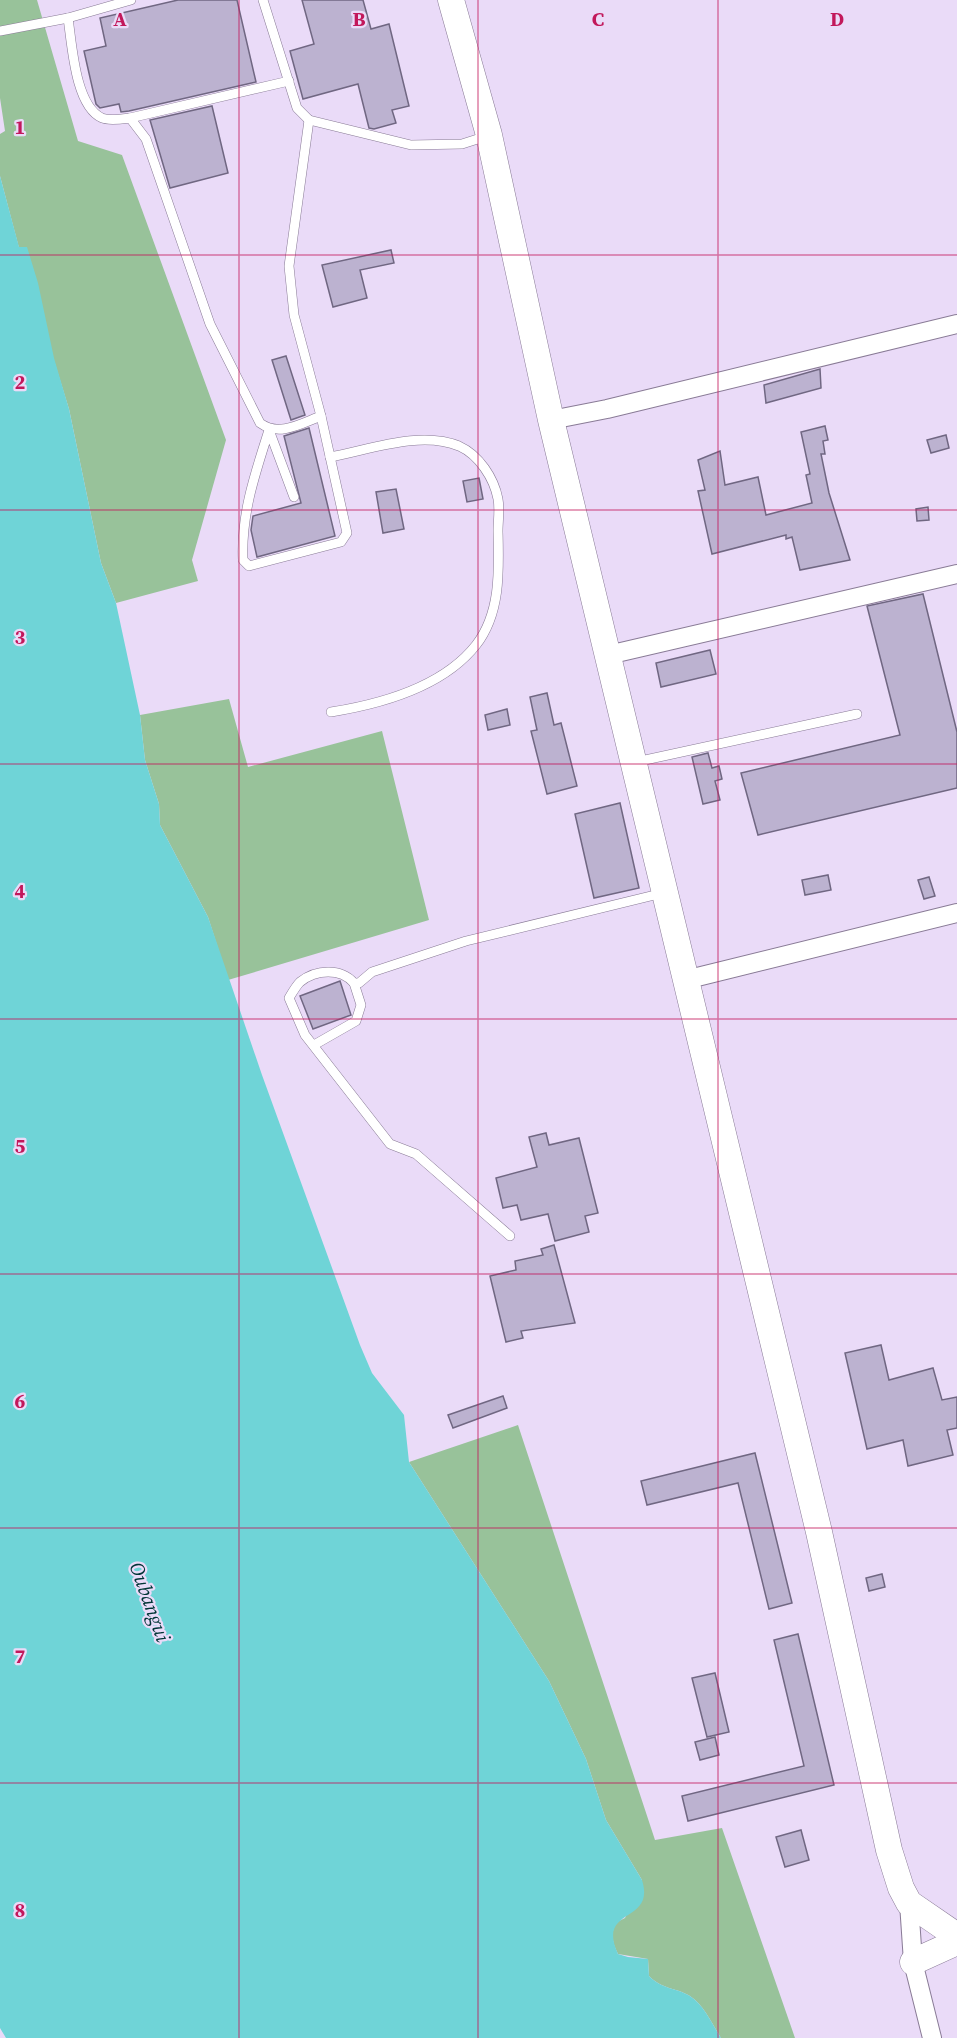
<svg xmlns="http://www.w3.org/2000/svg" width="957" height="2038" font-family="'Source Serif 4',serif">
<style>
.green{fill:#98c29a}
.water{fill:#6fd4d7}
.building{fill:#bcb2d0;stroke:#706782;stroke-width:1.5}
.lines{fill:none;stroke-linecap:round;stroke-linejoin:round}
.lane-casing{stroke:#897b96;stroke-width:10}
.street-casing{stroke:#897b96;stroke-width:20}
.secondary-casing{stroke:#897b96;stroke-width:27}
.lane{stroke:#fff;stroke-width:9}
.street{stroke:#fff;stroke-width:18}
.secondary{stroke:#fff;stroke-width:26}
.grid{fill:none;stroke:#c2185b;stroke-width:1.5;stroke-opacity:0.55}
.labels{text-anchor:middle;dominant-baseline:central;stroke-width:4.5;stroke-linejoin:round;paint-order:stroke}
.water-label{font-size:20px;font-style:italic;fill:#013536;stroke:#eadbf8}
.grid-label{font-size:20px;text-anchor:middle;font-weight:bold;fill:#c2185b;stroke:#eadbf8;stroke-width:4.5;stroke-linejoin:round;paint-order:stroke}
</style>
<rect width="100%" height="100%" fill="#eadbf8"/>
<g class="green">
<polygon points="0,0 37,0 78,141 122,155 226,440 192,560 198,581 116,603 101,563 69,409 19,248 0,176 0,134 5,131 0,98"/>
<polygon points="229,699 248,767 382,731 429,920 228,980 208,917 160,825 159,804 145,760 140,715"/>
<path d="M518 1425 655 1840 722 1828 795 2038H721C712 2024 704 2005 690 1996 675 1987 663 1990 649 1976L648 1959 618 1954C612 1942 611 1935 615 1923L625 1918 642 1880 606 1820 586 1759 549 1681 409 1462Z"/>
</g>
<path class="water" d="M0 176 19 247H27L38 283 54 358 69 409 101 563 116 603 140 715 145 760 159 804 160 825 208 917 262 1075 360 1345 372 1373 404 1415 409 1462 549 1681 586 1759 606 1820 642 1880C656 1925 596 1906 618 1954L628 1957 648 1959 649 1976C663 1990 675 1987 690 1996 704 2005 712 2024 721 2038H6L0 2028Z"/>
<g class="building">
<polygon points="178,0 237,0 256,82 129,111 121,112 119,104 100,108 96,104 84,51 106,46 100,18"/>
<polygon points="302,0 363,0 371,29 389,24 409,106 392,110 396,123 374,129 369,128 358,84 303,99 290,51 314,44"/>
<polygon points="212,106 228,173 170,188 150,120"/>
<polygon points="391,250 394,263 360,270 367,298 333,307 322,265"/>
<polygon points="286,356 305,415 291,420 272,360"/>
<polygon points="820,369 821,388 766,403 764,385"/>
<polygon points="825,426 828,440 823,441 825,454 821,454 829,493 850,560 800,570 792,537 786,539 786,535 712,554 698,491 705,490 698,460 720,451 725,485 758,477 766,515 812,503 806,475 810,474 801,432"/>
<polygon points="309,428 335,536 257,557 251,530 253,516 301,503 284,436"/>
<polygon points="946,435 949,448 931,453 927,440"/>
<polygon points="479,478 483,499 467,502 463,481"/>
<polygon points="396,489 404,529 383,533 376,492"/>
<polygon points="928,507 929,520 917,521 916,509"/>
<polygon points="923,594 957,732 957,788 758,835 741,773 900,735 867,606"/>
<polygon points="710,650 716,674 661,687 656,663"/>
<polygon points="547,693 554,725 561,723 577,786 547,794 531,731 537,730 530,697"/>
<polygon points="507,709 510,725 488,730 485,715"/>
<polygon points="708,753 712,768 719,766 722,779 715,781 720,800 703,804 692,757"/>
<polygon points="620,803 639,888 594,898 575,814"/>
<polygon points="828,875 831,890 805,895 802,880"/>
<polygon points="929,877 935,896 924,899 918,880"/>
<polygon points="340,981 351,1015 313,1029 300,996"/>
<polygon points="546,1133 549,1145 579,1138 598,1213 585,1216 589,1232 555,1241 548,1214 521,1220 517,1205 503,1208 496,1178 537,1167 529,1137"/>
<polygon points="554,1245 575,1323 521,1331 523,1338 506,1342 490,1276 516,1270 515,1261 543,1255 541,1249"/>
<polygon points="881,1345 889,1380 933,1368 942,1400 957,1397 957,1428 947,1430 953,1455 908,1466 903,1440 867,1449 845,1353"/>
<polygon points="503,1396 507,1408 453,1428 448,1415"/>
<polygon points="755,1453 792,1603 769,1609 738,1483 647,1505 641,1481"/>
<polygon points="882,1574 885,1587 869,1591 866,1578"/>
<polygon points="798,1634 834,1785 688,1821 682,1796 804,1766 774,1640"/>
<polygon points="715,1673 729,1732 707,1737 692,1678"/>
<polygon points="715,1737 719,1755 700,1760 695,1742"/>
<polygon points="801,1830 809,1860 785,1867 776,1837"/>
</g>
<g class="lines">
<defs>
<g id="lane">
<polyline points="263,0 297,108 309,120 411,145 462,144 487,136"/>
<path d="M68 18C72 44 75 106 102 118 109 121 122 119 130 118L146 139 210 324 260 423C279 437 300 424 321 416"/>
<polyline points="0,31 68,18 131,0"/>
<polyline points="130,118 289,81"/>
<path d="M330 457C369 450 420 430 459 446 479 455 494 478 498 499 500 509 498 521 498 531 499 570 501 613 476 645 443 687 381 704 331 712"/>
<path d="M294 497 269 430C255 474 241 514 243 560L249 566 341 542 347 533 321 416 294 315 289 266 309 120"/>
<polyline points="636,762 857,714"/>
<polyline points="314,1045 356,1021 361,1005 354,983"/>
<path d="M510 1236 416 1154 390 1144 305 1035 289 998C292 993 296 986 300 982 316 969 341 968 354 983H359L372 972 466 941 663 893"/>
</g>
<g id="street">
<polyline points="551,420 607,409 957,324"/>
<polyline points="608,655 957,574"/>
<polyline points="685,980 957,913"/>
<polyline points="909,1903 913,1962 932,2038"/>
</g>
<g id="secondary">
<polyline points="451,0 489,135 551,420 819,1532 889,1850 901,1888 909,1903 957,1936"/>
<polyline points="913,1962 957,1942"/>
</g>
</defs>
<use href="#lane" class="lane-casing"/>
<use href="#street" class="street-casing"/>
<use href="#secondary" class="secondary-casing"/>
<use href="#lane" class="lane"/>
<use href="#street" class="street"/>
<use href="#secondary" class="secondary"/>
</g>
<path class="grid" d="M239 0V2038M478 0V2038M718 0V2038M0 255H957M0 510H957M0 764H957M0 1019H957M0 1274H957M0 1528H957M0 1783H957"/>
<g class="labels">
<g class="water-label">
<text transform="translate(150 1602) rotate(70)">Oubangui</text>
</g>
</g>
<g class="grid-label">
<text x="120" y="26">A</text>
<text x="359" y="26">B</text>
<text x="598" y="26">C</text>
<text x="837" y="26">D</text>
<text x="20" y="134">1</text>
<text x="20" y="389">2</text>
<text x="20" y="644">3</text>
<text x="20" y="898">4</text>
<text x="20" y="1153">5</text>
<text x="20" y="1408">6</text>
<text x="20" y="1663">7</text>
<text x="20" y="1917">8</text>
</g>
</svg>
